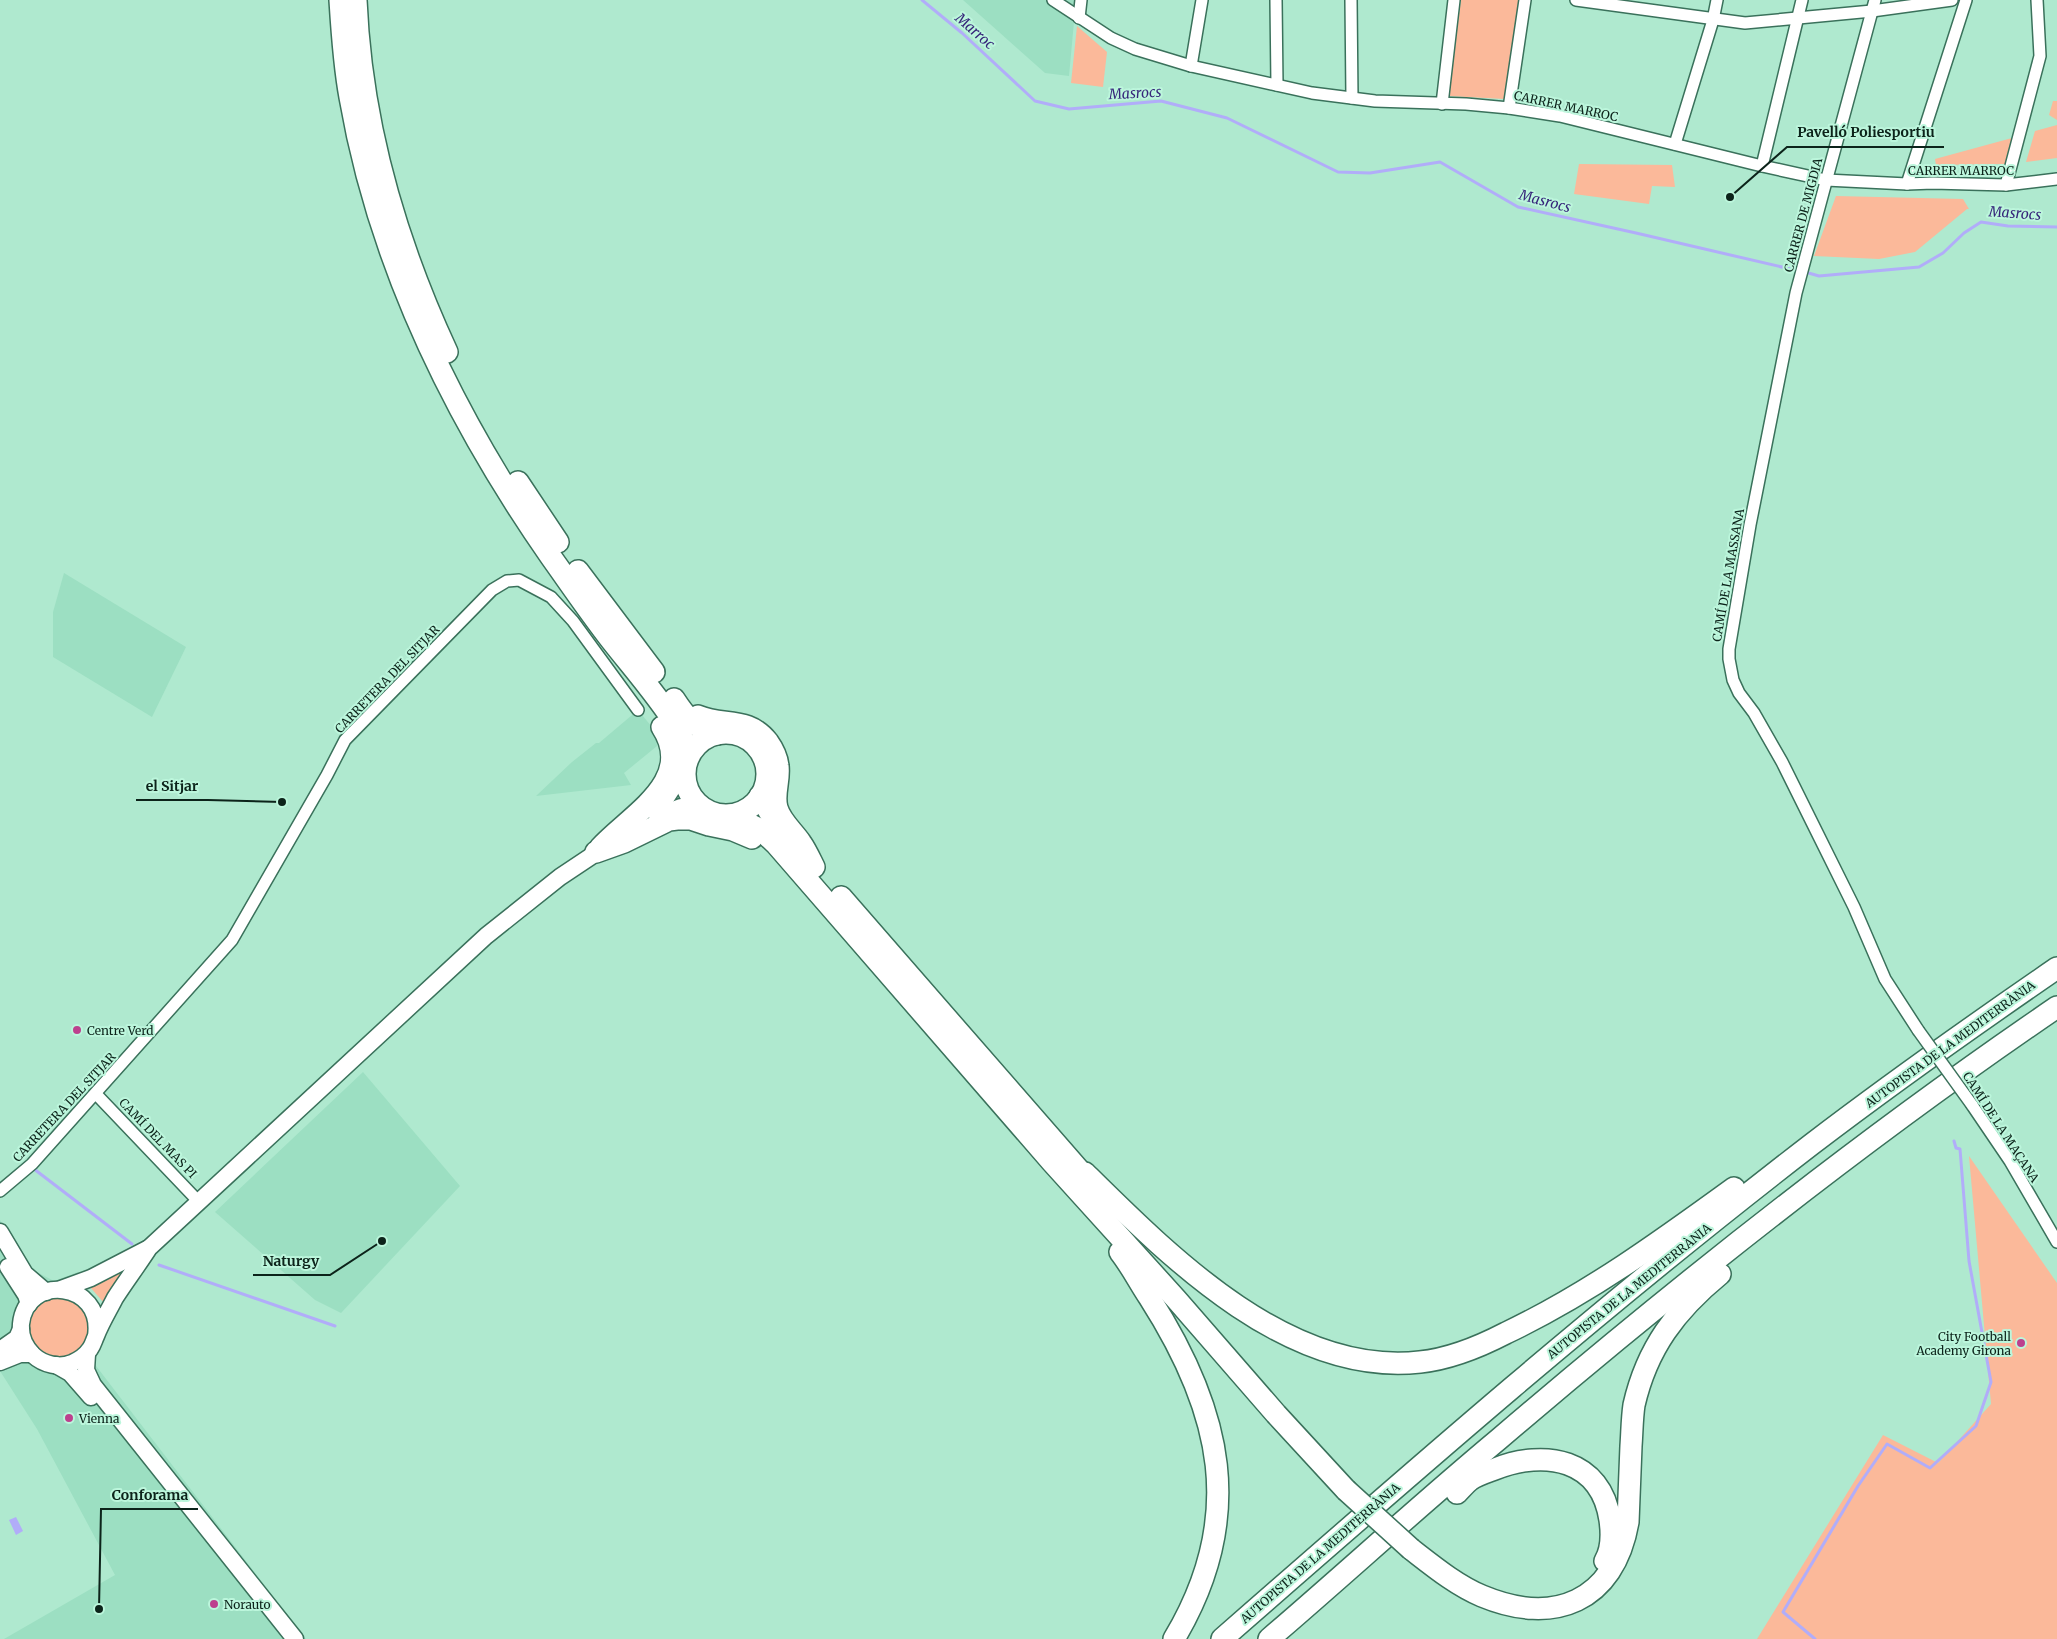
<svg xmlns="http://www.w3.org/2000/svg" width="2057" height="1639" font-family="Merriweather,serif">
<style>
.built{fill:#9cdfc2}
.green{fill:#fbb99a}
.water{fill:#b1adf9}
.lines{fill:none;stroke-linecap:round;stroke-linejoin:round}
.stream{stroke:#b1adf9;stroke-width:3}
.street-casing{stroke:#3a715b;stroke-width:14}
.secondary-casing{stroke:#3a715b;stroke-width:19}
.highway-casing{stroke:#3a715b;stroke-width:24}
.street{stroke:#fff;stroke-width:11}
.secondary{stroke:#fff;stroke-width:16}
.highway{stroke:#fff;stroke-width:21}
.street-bridge-casing{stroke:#3a715b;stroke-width:14;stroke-linecap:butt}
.highway-bridge-casing{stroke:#3a715b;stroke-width:24;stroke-linecap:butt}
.street-bridge{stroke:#fff;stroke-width:11}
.highway-bridge{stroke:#fff;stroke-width:21}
.poi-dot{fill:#bd408e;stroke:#bcf6dc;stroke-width:2}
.labels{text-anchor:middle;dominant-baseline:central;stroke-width:4;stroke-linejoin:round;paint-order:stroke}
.street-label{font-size:12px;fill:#0c231a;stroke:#bcf6dc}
.poi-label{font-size:12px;fill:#0c231a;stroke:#bcf6dc;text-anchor:start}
.water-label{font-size:14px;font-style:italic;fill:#36267a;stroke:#bcf6dc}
.leader{fill:none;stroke:#0c231a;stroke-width:2}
.callout-dot{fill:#0c231a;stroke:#bcf6dc;stroke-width:2}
.callout-label{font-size:14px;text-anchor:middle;font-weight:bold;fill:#0c231a;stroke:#bcf6dc;stroke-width:4;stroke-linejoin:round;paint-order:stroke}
</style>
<rect width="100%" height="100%" fill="#afe9cf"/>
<g class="built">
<polygon points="963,0 1076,0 1069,76 1045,73"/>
<polygon points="64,573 186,647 152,717 53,657 53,612"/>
<polygon points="638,710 656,732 657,746 624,773 631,785 536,796 572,762 596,743 599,743"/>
<polygon points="363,1072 460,1186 341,1313 315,1300 215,1212"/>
<polygon points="0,1220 29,1268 54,1281 78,1272 110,1326 93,1362 306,1639 4,1639 115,1575 37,1429 0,1371"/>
</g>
<g class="green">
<polygon points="1461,0 1519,0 1504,99 1448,96"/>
<polygon points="1077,26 1107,52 1103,87 1071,83"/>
<polygon points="2053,101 2057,101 2057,120 2049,115"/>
<polygon points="2057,125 2057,158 2026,162 2035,131"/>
<polygon points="2012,138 2005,164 1936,165 1935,159"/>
<polygon points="1579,164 1672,165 1675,187 1652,186 1649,204 1574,194"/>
<polygon points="1836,196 1963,199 1969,209 1967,209 1915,252 1879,259 1814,256"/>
<polygon points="1969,1156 2057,1283 2057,1639 1757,1639 1883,1435 1938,1463 1991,1404"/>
<polygon points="128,1268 104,1303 90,1287"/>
<circle cx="59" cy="1327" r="30"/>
</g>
<polygon class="water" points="16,1517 23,1531 16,1535 9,1520"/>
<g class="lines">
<g class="stream">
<polyline points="922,0 962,33 1035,101 1069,109 1161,101 1227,118 1338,172 1370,173 1440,162 1518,207 1636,233 1799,271"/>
<polyline points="1805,272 1819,276 1919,267 1943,253 1964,233 1981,222 2008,226 2057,227"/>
<polyline points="34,1169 132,1244"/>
<polyline points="159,1265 335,1326"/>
<polyline points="1815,1639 1783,1612 1858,1486 1887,1444 1930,1468 1976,1426 1991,1382 1969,1261 1960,1149 1956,1148 1954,1141"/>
</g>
<defs>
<g id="street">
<polyline points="1053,0 1111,38 1135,49 1191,66 1312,93 1375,101 1466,104 1509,108 1560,116 1762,166 1826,180 1907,184 1933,183 2006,185 2057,179"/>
<polyline points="1276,0 1277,85"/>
<polyline points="1351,0 1352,98"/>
<polyline points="1576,0 1745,23 1872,11 1952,0"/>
<polyline points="1875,0 1796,293 1750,525 1729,649 1729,659 1733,680 1739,693 1754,713 1782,762 1854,907 1885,979 1918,1030"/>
<polyline points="1079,18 1081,0"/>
<polyline points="1191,66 1202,0"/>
<polyline points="1442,104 1454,0"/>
<polyline points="1509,108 1525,0"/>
<polyline points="1675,144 1713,20 1717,0"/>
<polyline points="1762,166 1802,0"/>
<polyline points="1907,184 1966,0"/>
<polyline points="2006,185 2040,56 2037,0"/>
<polyline points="96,1094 199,1202"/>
<polyline points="1972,1105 2010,1161 2057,1242"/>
<polyline points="0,1191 32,1164 232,940 327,775 345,740 492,590 507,581 519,580 551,597 573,621 638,710"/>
</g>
<g id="secondary">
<polyline points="654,809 666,798 685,769"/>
<polyline points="657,816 681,807 701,807"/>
<polyline points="0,1232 25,1274 46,1292"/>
<polyline points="8,1267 26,1295 29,1304"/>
<polyline points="61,1289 91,1278 147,1249"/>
<path d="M96 1336C104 1281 26 1273 21 1324 20 1336 25 1347 33 1355 44 1365 59 1368 72 1363 79 1360 86 1355 90 1349 93 1345 94 1340 96 1336 101 1323 109 1310 115 1298 126 1281 138 1265 149 1248L486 936 560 877 605 847"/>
<polyline points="0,1350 17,1338 21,1329"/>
<polyline points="87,1354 86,1370 93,1385 295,1639"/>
<polyline points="0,1362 20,1354 32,1354"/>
<polyline points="56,1365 70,1373 91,1397"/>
</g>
<g id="highway">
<path d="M340 0C342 32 344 65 350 97 379 265 455 419 551 557 571 585 590 613 611 640 633 668 657 695 676 725 682 734 685 746 688 756"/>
<path d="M356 0C361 123 395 240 447 352"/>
<polyline points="518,482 558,542"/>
<polyline points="578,571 654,672"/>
<path d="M674 699C685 716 695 729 717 734"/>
<path d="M698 716C723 727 748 716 768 742 773 749 777 757 778 766 780 780 773 794 777 808 781 822 793 831 801 843 806 850 810 859 814 867"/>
<circle cx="726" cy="774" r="41"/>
<polyline points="760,796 777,825 792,843"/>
<polyline points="731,815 761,830 776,844 1052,1162 1176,1299 1276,1414 1346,1490"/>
<path d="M600 848C630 815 697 781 662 727"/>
<polyline points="596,852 624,842 669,820 677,819 691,819 709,825 733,830 752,838"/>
<polyline points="841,897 1092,1185"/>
<path d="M1085 1173C1170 1257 1289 1377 1420 1362 1450 1359 1479 1347 1506 1333 1588 1294 1661 1241 1734 1188"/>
<path d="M1120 1252C1131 1266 1139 1282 1149 1297 1222 1411 1247 1517 1174 1639"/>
<path d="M1457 1493C1461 1489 1466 1483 1470 1480 1477 1475 1487 1472 1495 1469 1545 1449 1601 1459 1610 1520 1612 1534 1612 1549 1605 1561"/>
<path d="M1411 1549C1433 1566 1456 1585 1482 1596 1554 1626 1614 1602 1628 1522 1629 1497 1630 1472 1631 1446 1632 1433 1632 1418 1634 1405 1647 1348 1676 1310 1720 1274"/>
<path d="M1222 1639C1415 1470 1608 1301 1812 1144 1892 1083 1974 1025 2057 968"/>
<path d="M1269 1639C1346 1573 1421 1504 1499 1439 1678 1286 1863 1139 2057 1007"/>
</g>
</defs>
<use href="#street" class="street-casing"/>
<use href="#secondary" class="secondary-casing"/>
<use href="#highway" class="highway-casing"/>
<use href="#street" class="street"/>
<use href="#secondary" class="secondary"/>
<use href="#highway" class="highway"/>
<defs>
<polyline id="street-bridge" points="1918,1030 1972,1105"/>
<polyline id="highway-bridge" points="1346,1490 1411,1549"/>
</defs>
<use href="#street-bridge" class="street-bridge-casing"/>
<use href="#highway-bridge" class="highway-bridge-casing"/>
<use href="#street-bridge" class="street-bridge"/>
<use href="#highway-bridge" class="highway-bridge"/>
</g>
<g class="poi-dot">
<circle cx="77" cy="1030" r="5"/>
<circle cx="2021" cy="1343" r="5"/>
<circle cx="69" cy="1418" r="5"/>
<circle cx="214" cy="1604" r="5"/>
</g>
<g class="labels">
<g class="street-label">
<text transform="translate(1566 106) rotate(12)">CARRER MARROC</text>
<text x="1961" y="170">CARRER MARROC</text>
<text transform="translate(1803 215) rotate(-75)">CARRER DE MIGDIA</text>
<text transform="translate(1728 575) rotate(-80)">CAMÍ DE LA MASSANA</text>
<text transform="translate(387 679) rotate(-46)">CARRETERA DEL SITJAR</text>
<text transform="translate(1950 1044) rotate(-36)">AUTOPISTA DE LA MEDITERRÀNIA</text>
<text transform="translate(64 1107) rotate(-47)">CARRETERA DEL SITJAR</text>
<text transform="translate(2001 1127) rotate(57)">CAMÍ DE LA MAÇANA</text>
<text transform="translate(158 1138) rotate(46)">CAMÍ DEL MAS PI</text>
<text transform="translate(1629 1291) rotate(-39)">AUTOPISTA DE LA MEDITERRÀNIA</text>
<text transform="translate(1320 1553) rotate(-41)">AUTOPISTA DE LA MEDITERRÀNIA</text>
</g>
<g class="poi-label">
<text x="87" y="1030">Centre Verd</text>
<text x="2011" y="1336" text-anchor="end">City Football<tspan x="2011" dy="14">Academy Girona</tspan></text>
<text x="79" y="1418">Vienna</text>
<text x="224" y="1604">Norauto</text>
</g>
<g class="water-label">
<text transform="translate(975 31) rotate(41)">Marroc</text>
<text transform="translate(1135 93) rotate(-3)">Masrocs</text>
<text transform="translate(1545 201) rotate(15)">Masrocs</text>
<text transform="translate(2015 213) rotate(4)">Masrocs</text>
</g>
</g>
<path class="leader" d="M1730 197L1787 147H1944M282 802L208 800H136M382 1241L330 1275H253M99 1609L101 1509H198"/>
<g class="callout-dot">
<circle cx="1730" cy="197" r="5"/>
<circle cx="282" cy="802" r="5"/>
<circle cx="382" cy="1241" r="5"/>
<circle cx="99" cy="1609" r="5"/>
</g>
<g class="callout-label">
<text x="1866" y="137">Pavelló Poliesportiu</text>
<text x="172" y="791">el Sitjar</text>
<text x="291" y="1266">Naturgy</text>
<text x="150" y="1500">Conforama</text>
</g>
</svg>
